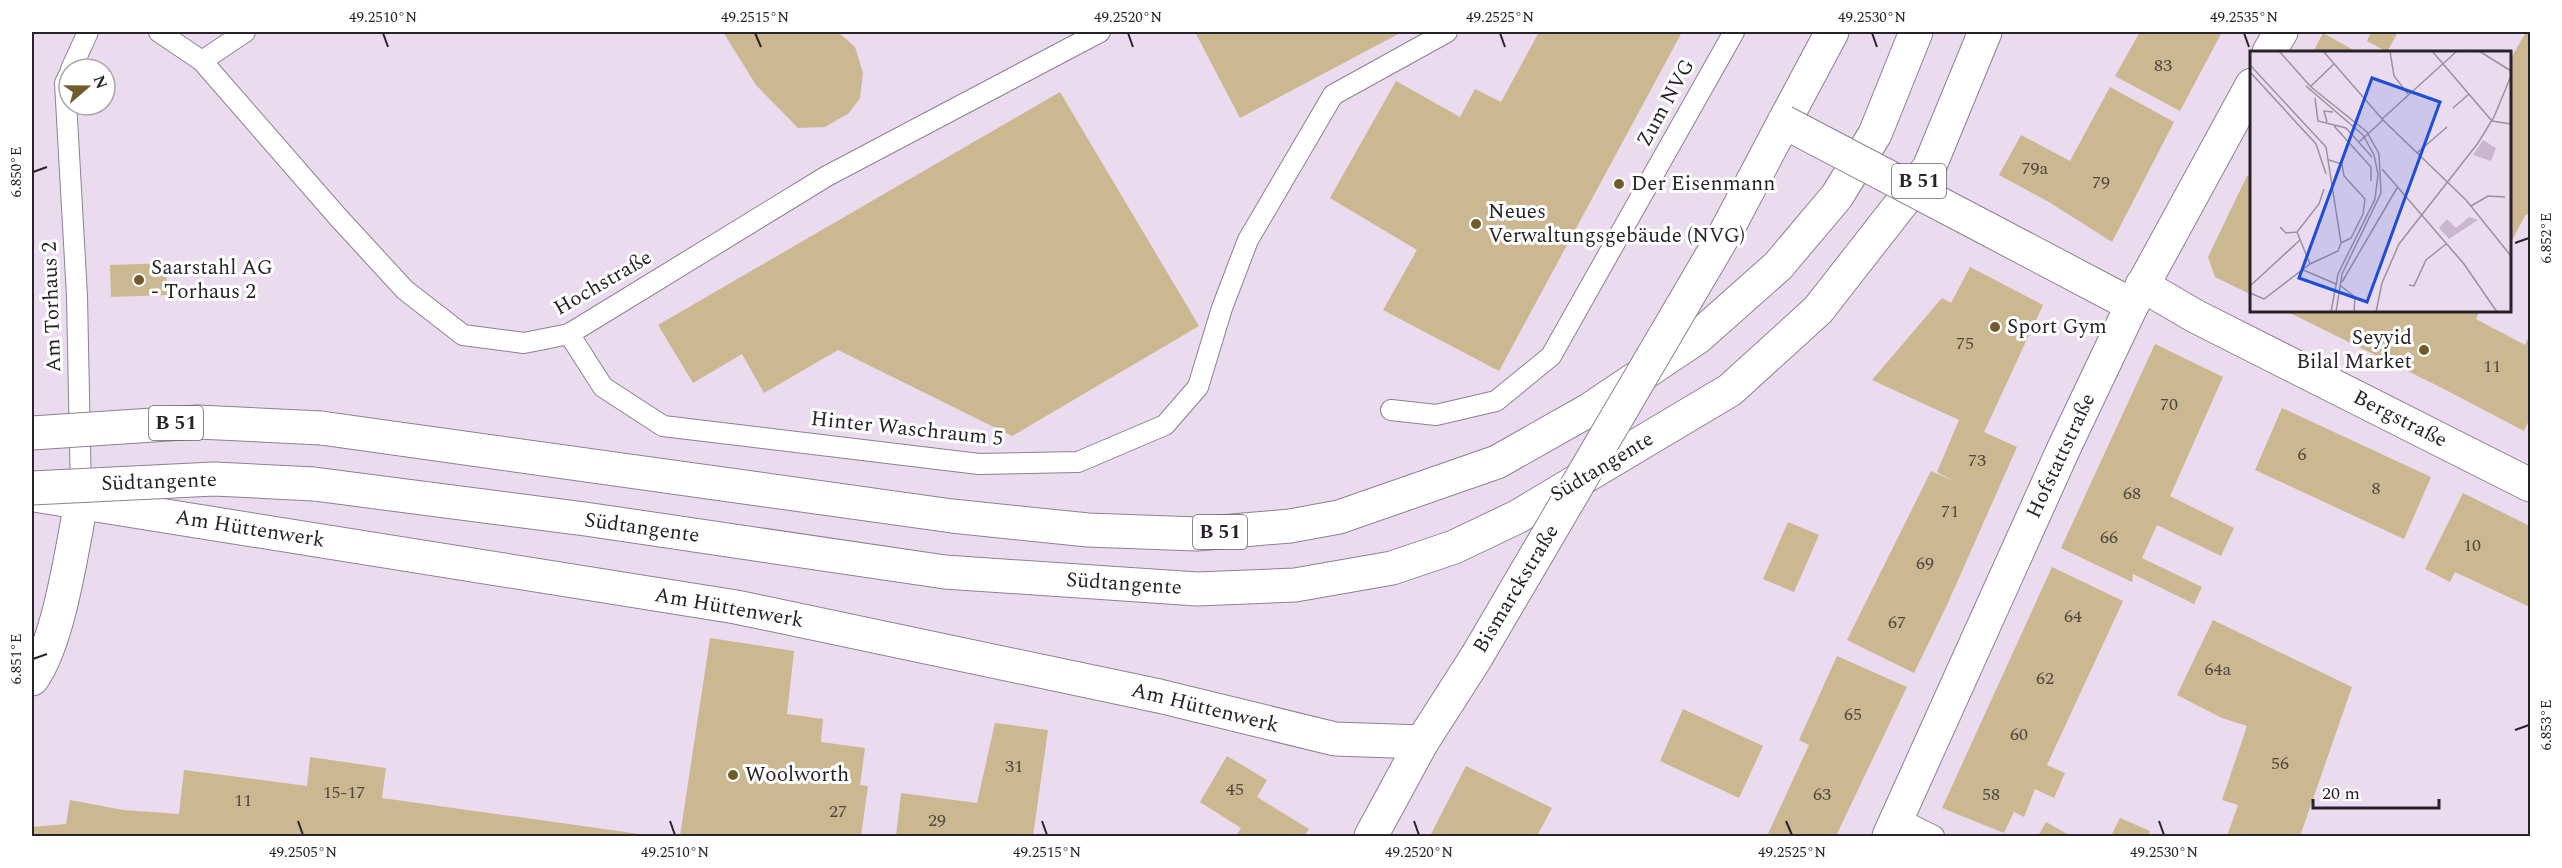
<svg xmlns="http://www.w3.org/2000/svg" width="2562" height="868" font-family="Spectral,serif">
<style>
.building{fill:#cbb790}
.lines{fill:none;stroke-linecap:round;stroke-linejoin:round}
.service-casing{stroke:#8e8192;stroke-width:22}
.minor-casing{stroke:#8e8192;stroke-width:35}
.secondary-casing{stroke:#8e8192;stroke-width:35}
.primary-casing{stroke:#8e8192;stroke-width:35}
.service{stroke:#fff;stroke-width:20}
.minor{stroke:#fff;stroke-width:33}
.secondary{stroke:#fff;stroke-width:33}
.primary{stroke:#fff;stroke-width:33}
.minor-bridge-casing{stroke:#8e8192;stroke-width:35;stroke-linecap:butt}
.secondary-bridge-casing{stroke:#8e8192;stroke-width:35;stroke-linecap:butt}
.primary-bridge-casing{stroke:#8e8192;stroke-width:35;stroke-linecap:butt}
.minor-bridge{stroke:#fff;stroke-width:33}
.secondary-bridge{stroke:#fff;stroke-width:33}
.primary-bridge{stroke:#fff;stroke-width:33}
.ticks{fill:none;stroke:#282229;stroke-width:2}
.poi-dot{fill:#715b2b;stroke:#fff;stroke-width:2}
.labels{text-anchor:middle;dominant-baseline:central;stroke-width:6;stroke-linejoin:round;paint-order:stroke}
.number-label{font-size:18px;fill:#514743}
.shield{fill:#fff;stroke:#686469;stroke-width:1.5}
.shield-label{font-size:20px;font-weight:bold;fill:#282229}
.street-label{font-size:21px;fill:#282229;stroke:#fff}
.poi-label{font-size:21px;fill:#282229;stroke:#fff;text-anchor:start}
.inset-road{fill:none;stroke:#9c919f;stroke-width:1.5}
.view{fill:#1d4ed8;fill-opacity:0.15;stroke:#1d4ed8;stroke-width:3}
.inset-edge{fill:none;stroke:#282229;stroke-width:3}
.neatline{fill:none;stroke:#282229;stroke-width:2}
.ticks-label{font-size:15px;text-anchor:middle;fill:#282229}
</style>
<rect width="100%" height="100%" fill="#eadbee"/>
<g class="building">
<polygon points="723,32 838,32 855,47 863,73 860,98 849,113 825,127 798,128 756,85"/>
<polygon points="1195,32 1402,32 1240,118"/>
<polygon points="1539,32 1682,32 1499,371 1383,310 1417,250 1330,198 1396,81 1460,117 1475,89 1501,102"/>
<polygon points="2140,32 2222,32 2180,111 2115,76"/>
<polygon points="2371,32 2398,32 2387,52 2367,41"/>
<polygon points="2526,32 2530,32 2530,216 2526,214 2510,244 2510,60"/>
<polygon points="2323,33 2357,52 2313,52"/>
<polygon points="2110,87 2174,122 2112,242 2049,202 1999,175 2021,135 2070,161"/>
<polygon points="1060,92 1199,326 1012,436 838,350 764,393 742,354 693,383 658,325"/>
<polygon points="2247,176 2252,178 2252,295 2215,277 2208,257"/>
<polygon points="166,263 167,295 111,297 110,265"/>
<polygon points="1970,267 2043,305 1984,432 2017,447 1947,605 1914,673 1847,640 1931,471 1956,482 1937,472 1959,420 1872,380 1942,298 1951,303"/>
<polygon points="2284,310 2480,310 2476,319 2525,345 2530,335 2530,418 2524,431 2442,388"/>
<polygon points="2155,344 2223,377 2170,496 2234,528 2221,556 2157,525 2142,558 2202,587 2194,604 2133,574 2132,582 2061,548"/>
<polygon points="2282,408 2431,477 2404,539 2255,470"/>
<polygon points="2463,493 2530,526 2530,607 2455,572 2450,582 2425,569"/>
<polygon points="1788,522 1819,535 1794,592 1763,579"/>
<polygon points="2052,567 2123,601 2047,765 2065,773 2054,798 2035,789 2024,817 2014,812 2004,833 1942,808"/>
<polygon points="2213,620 2352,687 2300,836 2227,836 2238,805 2222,800 2247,726 2222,718 2177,695"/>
<polygon points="710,638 794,651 787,714 823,719 821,742 865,748 860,785 868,786 861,836 680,836"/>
<polygon points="1837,656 1907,687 1836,836 1767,836 1809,745 1799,740"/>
<polygon points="1683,709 1763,746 1739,798 1660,761"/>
<polygon points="995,723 1048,730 1033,836 896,836 901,793 977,803"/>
<polygon points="1227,756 1267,780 1257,797 1309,829 1304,836 1236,836 1241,828 1200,802"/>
<polygon points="310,757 386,768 382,798 654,836 32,836 32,827 66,824 70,800 123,810 179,814 184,770 307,786"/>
<polygon points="1466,766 1552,808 1537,836 1430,836"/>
<polygon points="2120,818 2150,831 2148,836 2111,836"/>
<polygon points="2046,822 2071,836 2038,836"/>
</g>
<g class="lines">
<defs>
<g id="service">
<polyline points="159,32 202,61 337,216 405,290 463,335 524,343 569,334 827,176 1100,32"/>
<polyline points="202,61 245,32"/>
<polyline points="71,69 88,32"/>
<polyline points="69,75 65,83 77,296 81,494"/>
<polyline points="569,334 603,387 663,426 979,464 1078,462 1165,425 1198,387 1222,308 1248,240 1333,95 1447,32"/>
<polyline points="1391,410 1436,415 1496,401 1551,356 1734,32"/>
<polyline points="1898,818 1934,836"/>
</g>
<g id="minor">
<polyline points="2269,52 2281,32"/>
<polyline points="1986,228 2132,305"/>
<polyline points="2142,285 2195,316 2530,485"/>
<polyline points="1889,836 2064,448 2132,305 2252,85"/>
</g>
<g id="secondary">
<polyline points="34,495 736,607 1159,696 1335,739 1422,742"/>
<path d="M32 679C59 642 72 549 81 503"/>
<polyline points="1371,836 1422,742 1477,656"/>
</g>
<g id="primary">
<polyline points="1784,122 1832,32"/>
<polyline points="321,428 952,516 1088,530 1197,534 1290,526 1339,517 1497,462 1589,410 1698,337 1778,266 1837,196 1875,134 1916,32"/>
<polyline points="314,484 585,519 945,572 1197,589 1295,585 1392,568 1454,547 1517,517 1730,390 1818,310 1929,168 1985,32"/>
</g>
</defs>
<use href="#service" class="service-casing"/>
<use href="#minor" class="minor-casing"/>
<use href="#secondary" class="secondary-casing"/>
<use href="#primary" class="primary-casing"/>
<use href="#service" class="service"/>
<use href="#minor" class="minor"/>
<use href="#secondary" class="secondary"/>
<use href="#primary" class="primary"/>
<defs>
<polyline id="minor-bridge" points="1784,122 1986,228"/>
<polyline id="secondary-bridge" points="1477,656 1728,228 1784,122"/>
<g id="primary-bridge">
<polyline points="32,433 198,422 321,428"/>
<polyline points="32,488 214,479 314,484"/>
</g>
</defs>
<use href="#minor-bridge" class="minor-bridge-casing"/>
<use href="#secondary-bridge" class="secondary-bridge-casing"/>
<use href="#primary-bridge" class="primary-bridge-casing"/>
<use href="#minor-bridge" class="minor-bridge"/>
<use href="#secondary-bridge" class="secondary-bridge"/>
<use href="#primary-bridge" class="primary-bridge"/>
</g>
<path class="ticks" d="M383 33 388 47M755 33 761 47M1128 33 1133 47M1500 33 1505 47M1872 33 1877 47M2244 33 2249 47M33 172 47 167M2515 243 2529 238M33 659 47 654M2515 730 2529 725M298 821 303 835M670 821 675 835M1042 821 1047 835M1414 821 1419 835M1786 821 1792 835M2159 821 2164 835"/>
<g class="poi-dot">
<circle cx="1619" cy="184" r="6"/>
<circle cx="1476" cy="224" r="6"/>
<circle cx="139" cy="280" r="6"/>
<circle cx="1995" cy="327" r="6"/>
<circle cx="2424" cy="350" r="6"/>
<circle cx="733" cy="775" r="6"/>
</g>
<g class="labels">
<g class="number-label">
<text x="2163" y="65">83</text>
<text x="2035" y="168">79a</text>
<text x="2101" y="182">79</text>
<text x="1965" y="343">75</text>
<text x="2492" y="366">11</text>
<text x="2169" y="404">70</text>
<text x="2302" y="454">6</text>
<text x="1977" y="460">73</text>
<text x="2376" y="488">8</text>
<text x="2132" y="493">68</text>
<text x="1950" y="511">71</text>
<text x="2109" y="537">66</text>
<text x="2472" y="545">10</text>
<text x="1925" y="563">69</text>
<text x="2073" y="616">64</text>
<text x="1897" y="622">67</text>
<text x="2218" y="669">64a</text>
<text x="2045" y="678">62</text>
<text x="1853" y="714">65</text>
<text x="2019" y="734">60</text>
<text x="2280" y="763">56</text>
<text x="1014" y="766">31</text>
<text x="1235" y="789">45</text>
<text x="344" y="792">15-17</text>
<text x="1822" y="794">63</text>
<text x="1991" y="794">58</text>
<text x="243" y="800">11</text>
<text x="838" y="811">27</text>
<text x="937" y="820">29</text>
</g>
<g class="shield">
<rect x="1892" y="164" width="54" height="34" rx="4.5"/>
<rect x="149" y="406" width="54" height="34" rx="4.5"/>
<rect x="1193" y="515" width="54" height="34" rx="4.5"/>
</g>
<g class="shield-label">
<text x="1919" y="181">B 51</text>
<text x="176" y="423">B 51</text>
<text x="1220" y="532">B 51</text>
</g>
<g class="street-label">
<text transform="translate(1666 103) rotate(-61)">Zum NVG</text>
<text transform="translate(603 283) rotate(-30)">Hochstraße</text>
<text transform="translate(52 307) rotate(-92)">Am Torhaus 2</text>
<text transform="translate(2400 419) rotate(27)">Bergstraße</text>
<text transform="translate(907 429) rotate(6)">Hinter Waschraum 5</text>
<text transform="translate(2061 456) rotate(-65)">Hofstattstraße</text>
<text transform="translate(1602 467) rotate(-31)">Südtangente</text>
<text transform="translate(159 482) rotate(-2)">Südtangente</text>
<text transform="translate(642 528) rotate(8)">Südtangente</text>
<text transform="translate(250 529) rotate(9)">Am Hüttenwerk</text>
<text transform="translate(1124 584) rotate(4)">Südtangente</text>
<text transform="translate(1516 589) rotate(-59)">Bismarckstraße</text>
<text transform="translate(729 608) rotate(10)">Am Hüttenwerk</text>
<text transform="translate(1205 708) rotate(14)">Am Hüttenwerk</text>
</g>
<g class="poi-label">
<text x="1631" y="184">Der Eisenmann</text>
<text x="1488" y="212">Neues<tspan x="1488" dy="24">Verwaltungsgebäude (NVG)</tspan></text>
<text x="151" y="268">Saarstahl AG<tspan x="151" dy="24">- Torhaus 2</tspan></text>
<text x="2007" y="327">Sport Gym</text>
<text x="2412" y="338" text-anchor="end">Seyyid<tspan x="2412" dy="24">Bilal Market</tspan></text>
<text x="745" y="775">Woolworth</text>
</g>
</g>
<g transform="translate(2250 51)">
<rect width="261" height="261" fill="#eadbee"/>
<path d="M233 89 246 97 241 110 223 104ZM219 166 228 169 199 188 189 177 197 168 206 177Z" fill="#c9b7cf"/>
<path class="inset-road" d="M29 0 61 36 117 81 129 103 131 142 92 223 86 261M73 0 133 69 216 149 261 205M140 0 144 25 158 43M182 0 242 70 261 73M229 0 261 20M0 14 76 96 91 192 88 200 60 213 14 248 0 242M0 21 66 93 76 123M56 35 113 84 124 104 128 123 125 148 88 223 81 261M60 36 84 13M65 47 68 70 96 77 122 106M203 57 219 43M132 68 207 0M77 71 74 60 83 61M84 75 121 116V130M109 91 133 69M167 102 197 76M79 109 92 113 94 125 115 148 113 163 101 187 91 192M132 118 214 213 247 261M221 155 238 145 255 146M30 176 36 182 47 181M47 181 69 153 74 138M47 181 60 213M51 218 86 233M92 231 147 137M159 234 164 235 176 209 196 193M0 235 50 189M91 235 105 246 104 261M126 261 132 232 149 193 228 92 244 66 261 25"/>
<path class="view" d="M122 27 190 51 117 251 49 227Z"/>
<rect width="261" height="261" class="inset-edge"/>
</g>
<rect width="2562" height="868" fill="none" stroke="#ffffff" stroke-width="66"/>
<g transform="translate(87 87) rotate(70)"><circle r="28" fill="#ffffff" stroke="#a9a7a9" stroke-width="1.5"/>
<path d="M0-4.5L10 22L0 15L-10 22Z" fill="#715b2b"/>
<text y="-9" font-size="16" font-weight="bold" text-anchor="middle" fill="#282229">N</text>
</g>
<path d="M2313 799v9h126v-9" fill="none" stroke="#282229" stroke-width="3"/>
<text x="2322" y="799" font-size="18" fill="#282229" stroke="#ffffff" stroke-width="4.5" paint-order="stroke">20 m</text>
<rect x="33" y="33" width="2496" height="802" class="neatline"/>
<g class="ticks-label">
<text x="383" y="22">49.2510°N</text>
<text x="755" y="22">49.2515°N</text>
<text x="1128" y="22">49.2520°N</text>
<text x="1500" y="22">49.2525°N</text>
<text x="1872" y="22">49.2530°N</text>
<text x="2244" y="22">49.2535°N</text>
<text transform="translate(16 172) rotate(-90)" y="5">6.850°E</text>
<text transform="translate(2546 238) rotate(-90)" y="5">6.852°E</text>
<text transform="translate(16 659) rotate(-90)" y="5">6.851°E</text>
<text transform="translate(2546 725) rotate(-90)" y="5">6.853°E</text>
<text x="303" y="857">49.2505°N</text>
<text x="675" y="857">49.2510°N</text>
<text x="1047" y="857">49.2515°N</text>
<text x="1419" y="857">49.2520°N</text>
<text x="1792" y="857">49.2525°N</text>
<text x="2164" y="857">49.2530°N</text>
</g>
</svg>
